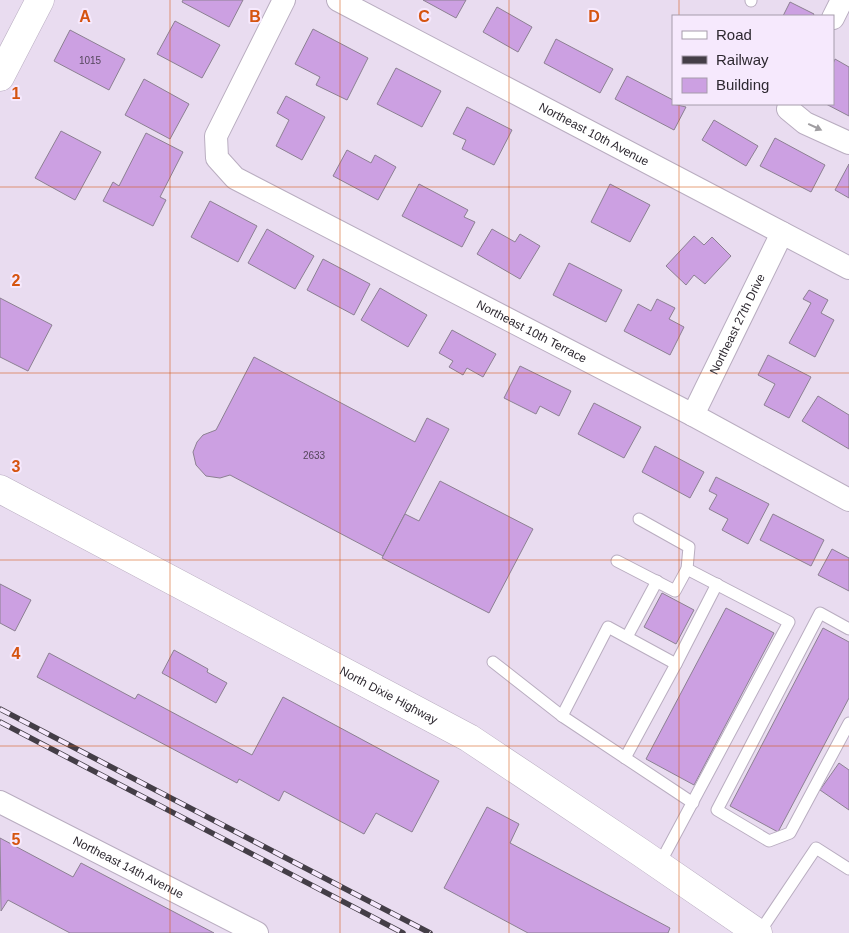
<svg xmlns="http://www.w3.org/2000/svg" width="849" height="933" font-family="Helvetica,sans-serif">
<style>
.building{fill:#cca0e2;stroke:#8c8092}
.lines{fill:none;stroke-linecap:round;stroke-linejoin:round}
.service-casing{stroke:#b9adc0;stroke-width:13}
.minor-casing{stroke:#b9adc0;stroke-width:24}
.tertiary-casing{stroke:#b9adc0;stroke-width:29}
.secondary-casing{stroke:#b9adc0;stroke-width:29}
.service{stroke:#fff;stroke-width:11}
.minor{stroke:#fff;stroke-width:22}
.tertiary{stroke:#fff;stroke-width:28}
.secondary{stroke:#fff;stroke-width:28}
.rail-casing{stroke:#443e47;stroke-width:5.5}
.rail{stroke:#f6e9fd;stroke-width:4;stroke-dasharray:11;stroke-linecap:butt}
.oneway{fill:#a09ea2}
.grid{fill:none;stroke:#d55410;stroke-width:1;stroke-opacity:0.55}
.labels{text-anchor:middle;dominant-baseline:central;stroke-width:4;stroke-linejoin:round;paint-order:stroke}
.number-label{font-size:10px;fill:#55465c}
.street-label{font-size:12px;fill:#2d2830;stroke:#f6e9fd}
.grid-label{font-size:16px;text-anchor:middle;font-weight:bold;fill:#d55410;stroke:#f6e9fd;stroke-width:4;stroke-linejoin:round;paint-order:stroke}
</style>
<rect width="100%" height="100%" fill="#e9dcf0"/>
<g class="building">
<polygon points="183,0 243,0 229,27 182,2"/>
<polygon points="423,0 466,0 456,18"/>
<polygon points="790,2 814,14 813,16 783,16"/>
<polygon points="497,7 532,27 518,52 483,32"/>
<polygon points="175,21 220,45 202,78 157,54"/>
<polygon points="313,29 368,58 347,100 316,85 320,77 295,64"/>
<polygon points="70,30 125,59 109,90 54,61"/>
<polygon points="556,39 613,69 600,93 544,63"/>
<polygon points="835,59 849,67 849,116 826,104 833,104 833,64"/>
<polygon points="396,68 441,91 422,127 377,104"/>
<polygon points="627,76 673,100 673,104 686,107 674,130 615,99"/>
<polygon points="144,79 189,104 170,139 125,115"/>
<polygon points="286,96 325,117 302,160 276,146 289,120 277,113"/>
<polygon points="467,107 512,130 494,165 462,149 466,140 453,134"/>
<polygon points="714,120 758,146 746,166 702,140"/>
<polygon points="61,131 101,152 75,200 35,178"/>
<polygon points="146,133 183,152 160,197 166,200 153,226 103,201 113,182 119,186"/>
<polygon points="775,138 825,165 811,192 760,166"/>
<polygon points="347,150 371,163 375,155 396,167 378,200 333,176"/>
<polygon points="849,164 849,198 835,190"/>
<polygon points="419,184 468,210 464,217 475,222 462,247 402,216"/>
<polygon points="610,184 650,205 630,242 591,222"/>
<polygon points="210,201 257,226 238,262 191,237"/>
<polygon points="267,229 314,256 295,289 248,263"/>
<polygon points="492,229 515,242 520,234 540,246 520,279 477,254"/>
<polygon points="694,236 704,245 712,237 731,256 705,284 694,275 686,285 666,266"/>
<polygon points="323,259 370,284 354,315 307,290"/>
<polygon points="569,263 622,290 606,322 553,295"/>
<polygon points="380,288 427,315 408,347 361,320"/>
<polygon points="809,290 828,300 821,313 834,320 815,357 789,343 811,303 803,299"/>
<polygon points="0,298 52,325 28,371 0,357"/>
<polygon points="657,299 675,308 669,319 684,327 670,355 624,331 638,304 651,311"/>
<polygon points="452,330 496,354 483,377 467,368 463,375 449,367 453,361 439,353"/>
<polygon points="768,355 811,377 789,418 764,405 775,384 758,375"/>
<polygon points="254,357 415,442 427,418 449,429 383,556 230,475 220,478 206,476 196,465 193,452 197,442 203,435 216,430"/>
<polygon points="520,366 571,391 559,416 540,406 536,414 504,398"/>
<polygon points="818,396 849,415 849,449 802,421"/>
<polygon points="594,403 641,427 624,458 578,434"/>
<polygon points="655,446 704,472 690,498 642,472"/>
<polygon points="716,477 769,504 748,544 722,530 728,519 709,509 717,495 709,491"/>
<polygon points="440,481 533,529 489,613 382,558 405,514 419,521"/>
<polygon points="773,514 824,540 811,566 760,540"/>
<polygon points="832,549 849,558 849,591 818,575"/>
<polygon points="0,584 31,600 15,631 0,623"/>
<polygon points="662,593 694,610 676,644 644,627"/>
<polygon points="726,608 774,633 694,785 646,759"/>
<polygon points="823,628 849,642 849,698 778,832 730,806"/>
<polygon points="174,650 208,669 207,672 227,683 216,703 162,673"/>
<polygon points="49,653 135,699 138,694 252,755 283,697 439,781 412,832 376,813 364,834 284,791 279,801 239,779 237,783 37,677"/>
<polygon points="839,763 849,770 849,810 820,790"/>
<polygon points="487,807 519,824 510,843 670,928 668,933 528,933 444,888"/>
<polygon points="0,838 73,877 81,863 214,933 70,933 8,900 1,911"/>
</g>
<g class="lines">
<defs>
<g id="service">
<polyline points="751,1 751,0"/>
<polyline points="639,519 689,547 687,569"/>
<polyline points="617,561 675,591 687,569 789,622 659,865"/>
<polyline points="849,629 820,613 717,810 769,841 790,833 849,723"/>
<polyline points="627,637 657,581"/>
<polyline points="493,662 562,716 693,803"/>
<polyline points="676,664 717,584"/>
<polyline points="562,716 608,627 676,664 625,758"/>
<polyline points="759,933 816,848 849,869"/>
</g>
<g id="minor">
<path id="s1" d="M284 0 216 136 217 158 235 178 693 415 849 500"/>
<path id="s2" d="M338 0 849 268"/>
<polyline points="833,18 842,0"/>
<polyline points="790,104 788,109 805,123 849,143"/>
<path id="s3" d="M693 415 782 233"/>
<path id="s4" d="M0 802 257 933"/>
</g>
<polyline id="tertiary" points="0,77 40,0"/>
<g id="secondary">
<path id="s5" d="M0 489 469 738 640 852 758 933"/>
</g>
</defs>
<use href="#service" class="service-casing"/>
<use href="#minor" class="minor-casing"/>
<use href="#tertiary" class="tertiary-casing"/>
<use href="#secondary" class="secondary-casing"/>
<use href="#service" class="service"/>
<use href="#minor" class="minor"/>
<use href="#tertiary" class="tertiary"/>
<use href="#secondary" class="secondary"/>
<defs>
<g id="rail">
<polyline points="0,709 430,933"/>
<polyline points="0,722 403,933"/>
</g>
</defs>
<use href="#rail" class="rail-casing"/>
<use href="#rail" class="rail"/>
</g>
<defs><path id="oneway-solid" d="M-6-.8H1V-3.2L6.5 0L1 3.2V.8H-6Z" transform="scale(1.25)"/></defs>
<use class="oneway" href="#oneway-solid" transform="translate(815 127) rotate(25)"/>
<path class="grid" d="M170 0V933M340 0V933M509 0V933M679 0V16M679 104V933M0 187H849M0 373H849M0 560H849M0 746H849"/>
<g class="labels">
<g class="number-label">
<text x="90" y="60">1015</text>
<text x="314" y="455">2633</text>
</g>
<g class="street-label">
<text stroke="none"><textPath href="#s2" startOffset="289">Northeast 10th Avenue</textPath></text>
<text stroke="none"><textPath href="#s3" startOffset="101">Northeast 27th Drive</textPath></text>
<text stroke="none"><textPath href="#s1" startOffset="535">Northeast 10th Terrace</textPath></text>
<text stroke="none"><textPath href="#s5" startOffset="440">North Dixie Highway</textPath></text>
<text stroke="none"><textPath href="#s4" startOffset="144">Northeast 14th Avenue</textPath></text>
</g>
</g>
<g class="grid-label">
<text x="85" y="22">A</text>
<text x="255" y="22">B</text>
<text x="424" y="22">C</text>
<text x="594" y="22">D</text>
<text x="16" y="99">1</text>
<text x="16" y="286">2</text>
<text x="16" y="472">3</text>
<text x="16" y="659">4</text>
<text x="16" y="845">5</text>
</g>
<rect x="672" y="15" width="162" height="90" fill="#f6e9fd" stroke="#a69cab"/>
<rect x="682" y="31" width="25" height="8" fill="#ffffff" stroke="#a69cab"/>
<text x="716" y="40" font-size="15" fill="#2d2830">Road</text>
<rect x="682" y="56" width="25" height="8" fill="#443e47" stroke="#a69cab"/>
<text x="716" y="65" font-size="15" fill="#2d2830">Railway</text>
<rect x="682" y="78" width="25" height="15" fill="#cca0e2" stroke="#a69cab"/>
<text x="716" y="90" font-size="15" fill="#2d2830">Building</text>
</svg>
